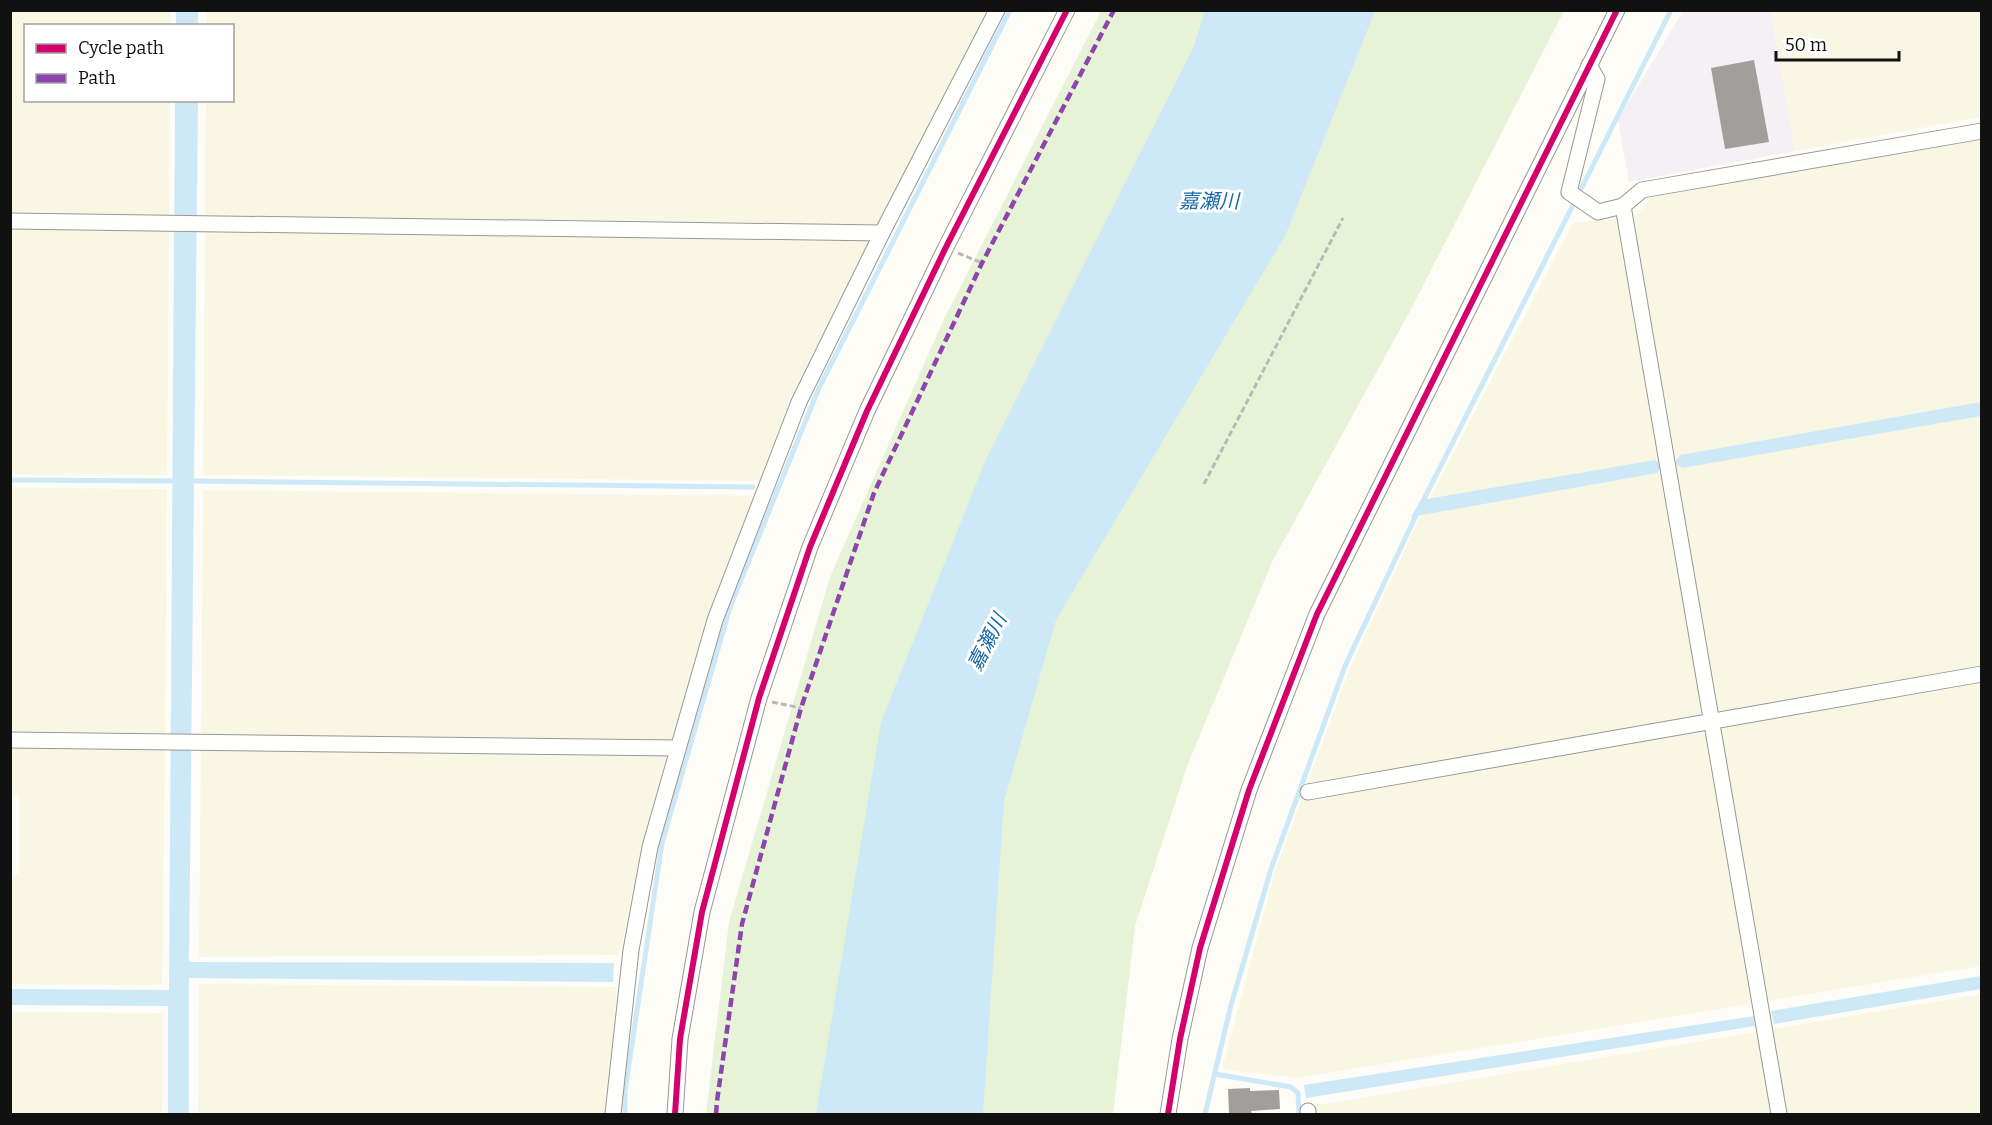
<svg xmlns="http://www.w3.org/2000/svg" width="1992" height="1125" font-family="Bitter,'Noto Sans JP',serif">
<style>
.industrial{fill:#f5f0f3}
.farmland{fill:#f9f7e4}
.green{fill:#e7f3d7}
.water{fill:#cde8f7}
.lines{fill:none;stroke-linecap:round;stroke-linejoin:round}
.stream{stroke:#cde8f7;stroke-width:5}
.building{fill:#a19f9c}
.minor-casing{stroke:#979795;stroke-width:17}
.path{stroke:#b9b9b8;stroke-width:3;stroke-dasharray:6 3;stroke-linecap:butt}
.minor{stroke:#fffffe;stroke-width:15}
.quiet{stroke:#8e44ad;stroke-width:4.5;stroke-dasharray:9 4.5;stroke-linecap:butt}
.cycleway-casing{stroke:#fff;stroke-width:10}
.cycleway{stroke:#d6006c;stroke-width:6}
.labels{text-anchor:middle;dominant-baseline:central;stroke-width:6;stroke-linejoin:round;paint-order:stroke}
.water-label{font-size:20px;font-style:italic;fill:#1768a6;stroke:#fff}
</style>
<rect width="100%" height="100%" fill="#fdfcf7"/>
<polygon class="industrial" points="1683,11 1771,11 1795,151 1629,182 1618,120"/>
<g class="farmland">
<polygon points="11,11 170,11 170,25 26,26 26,100 170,101 169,216 11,215"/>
<polygon points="207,11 989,11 878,224 205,216 206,101 232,100 232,26 207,25"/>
<polygon points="1771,11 1981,11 1981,117 1795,151"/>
<polygon points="1981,139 1981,966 1298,1078 1222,1069 1275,871 1350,668 1419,519 1573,223 1636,216 1652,197"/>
<polygon points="11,229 169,231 167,475 11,474"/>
<polygon points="205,230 870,241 790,399 759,481 203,475"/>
<polygon points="11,488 167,489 165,734 11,733"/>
<polygon points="203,490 753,496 708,621 671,741 201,735"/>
<polygon points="11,748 165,749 162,985 11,984 10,875 19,874 19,795 11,795"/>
<polygon points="201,750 667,754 642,847 619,955 199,957"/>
<polygon points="199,984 617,987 607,1114 198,1114"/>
<polygon points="1981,994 1981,1114 1313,1114 1312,1106"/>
<polygon points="11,1012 163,1013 162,1114 11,1114"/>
</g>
<g class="green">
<polygon points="1101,11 1232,11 839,1114 706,1114 729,922 830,577 943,321"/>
<polygon points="1349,11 1564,11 1410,311 1272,562 1187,766 1135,926 1113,1114 960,1114 987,796 1052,598"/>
</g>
<g class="water">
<rect x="176" y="11" width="22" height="14"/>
<polygon points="1205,11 1375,11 1285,236 1056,620 1004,801 983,1114 816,1114 881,722 986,459 1194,46"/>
<polygon points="175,101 198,101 189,962 614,963 613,982 189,978 189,1114 168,1114 168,1006 11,1005 11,989 169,990"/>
<polygon points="1981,402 1981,416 1682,468 1674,463 1680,455"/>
<polygon points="1655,460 1662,465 1657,473 1411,517 1421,500"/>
<polygon points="1981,976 1981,989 1774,1024 1771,1011"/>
<polygon points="1754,1016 1755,1026 1306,1098 1304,1085"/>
</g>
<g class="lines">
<g class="stream">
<polyline points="1581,189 1671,10"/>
<polyline points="10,480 172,481"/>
<polyline points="194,481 753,487"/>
<polyline points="1215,1074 1291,1087 1298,1093 1299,1114"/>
<polyline points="625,1114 625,1091 662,843 730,607 819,388 1010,10"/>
<polyline points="1205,1114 1231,1005 1271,869 1345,666 1419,509 1573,205"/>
</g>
</g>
<g class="building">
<polygon points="1754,60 1769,142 1725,149 1711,68"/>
<polygon points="1250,1088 1250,1091 1279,1090 1280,1109 1251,1111 1252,1114 1229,1114 1228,1089"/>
</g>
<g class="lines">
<defs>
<g id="minor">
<polyline points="1589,65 1597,79 1569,192 1598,212 1623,206 1642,190 1982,131"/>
<polyline points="1623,206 1779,1114"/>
<polyline points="10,221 882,233"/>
<polyline points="10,740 677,748"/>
<polyline points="1308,792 1982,674"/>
<polyline points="1308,1111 1308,1114"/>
<polyline points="613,1114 631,950 650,847 715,620 799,402 882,233 997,10"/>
<polyline points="675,1114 680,1039 702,912 759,698 810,547 867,411 946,247 1067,10"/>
<polyline points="1168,1114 1180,1039 1200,948 1249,790 1317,614 1617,10"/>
</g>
</defs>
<use href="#minor" class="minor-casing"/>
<g class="path">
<polyline points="958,253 982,263"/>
<polyline points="1204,484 1343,218"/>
<polyline points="772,702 801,708"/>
</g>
<use href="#minor" class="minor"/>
<polyline class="quiet" points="716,1114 717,1101 742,924 801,708 874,493 982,263 1114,10"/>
<defs>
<g id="cycleway">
<polyline points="675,1114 680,1039 702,912 759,698 810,547 867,411 946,247 1067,10"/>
<polyline points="1168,1114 1180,1039 1200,948 1249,790 1317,614 1617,10"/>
</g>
</defs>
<use href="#cycleway" class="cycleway-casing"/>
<use href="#cycleway" class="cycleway"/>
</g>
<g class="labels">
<g class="water-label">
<text x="1209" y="201">嘉瀬川</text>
<text transform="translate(987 642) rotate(-63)">嘉瀬川</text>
</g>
</g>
<rect width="1992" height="1125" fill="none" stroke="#111111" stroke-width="24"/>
<rect x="24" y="24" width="210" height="78" fill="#ffffff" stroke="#a0a0a0" stroke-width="1.5"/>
<rect x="36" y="44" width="30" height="9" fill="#d6006c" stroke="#a0a0a0" stroke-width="1.5"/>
<text x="78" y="54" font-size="18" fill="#111111">Cycle path</text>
<rect x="36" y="74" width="30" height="9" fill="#8e44ad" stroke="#a0a0a0" stroke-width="1.5"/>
<text x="78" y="84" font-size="18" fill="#111111">Path</text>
<path d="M1776 51v9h123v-9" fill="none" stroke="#111111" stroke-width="3"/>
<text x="1785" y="51" font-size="18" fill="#111111" stroke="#ffffff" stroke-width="4.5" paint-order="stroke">50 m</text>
</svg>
